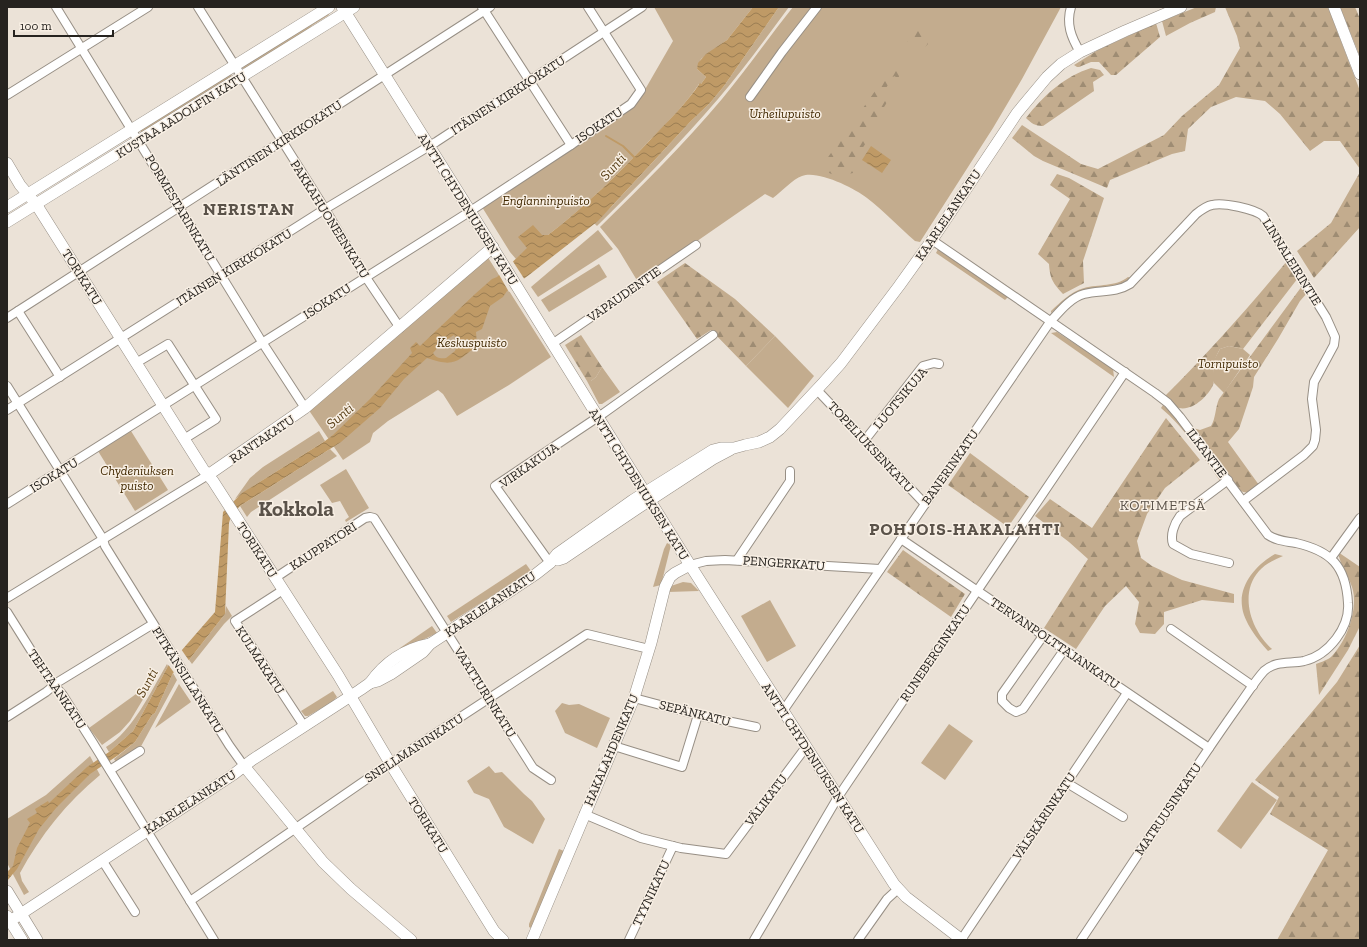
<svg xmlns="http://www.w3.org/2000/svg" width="1367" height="947" font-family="'Zilla Slab',serif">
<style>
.green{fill:#c3ac8e}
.forest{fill:url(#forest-firs)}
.water{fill:url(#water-waves);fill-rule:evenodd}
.pier{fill:#ebe2d7}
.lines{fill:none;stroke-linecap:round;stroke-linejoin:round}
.stream{stroke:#bf9a66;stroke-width:2}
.street-casing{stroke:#978f85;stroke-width:10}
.secondary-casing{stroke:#978f85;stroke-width:12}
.street{stroke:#fff;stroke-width:8}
.secondary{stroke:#fff;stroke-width:11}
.labels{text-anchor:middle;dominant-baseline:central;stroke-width:3;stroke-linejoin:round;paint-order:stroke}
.street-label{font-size:13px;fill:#26231f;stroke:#f8efe4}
.park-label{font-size:13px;font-style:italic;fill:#412800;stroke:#f8efe4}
.water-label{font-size:14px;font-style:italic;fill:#553b12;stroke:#f8efe4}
.neighbourhood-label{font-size:14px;letter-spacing:1px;fill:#5a5249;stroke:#f8efe4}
.district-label{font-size:17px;font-weight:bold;letter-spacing:1px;fill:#5a5249;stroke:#f8efe4}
.town-label{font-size:21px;font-weight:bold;fill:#5a5249;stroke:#f8efe4}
</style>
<defs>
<pattern id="forest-firs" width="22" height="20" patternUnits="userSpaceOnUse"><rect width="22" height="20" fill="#c3ac8e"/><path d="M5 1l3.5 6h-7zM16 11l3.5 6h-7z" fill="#9e8c73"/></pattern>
<pattern id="water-waves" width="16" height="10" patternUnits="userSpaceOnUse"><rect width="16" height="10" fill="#bf9a66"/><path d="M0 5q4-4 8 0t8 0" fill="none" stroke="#9b7d53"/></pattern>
</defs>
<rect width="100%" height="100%" fill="#ebe2d7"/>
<g class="green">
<path d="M654 7H753L727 40 701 59 697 69 706 77 701 84H699C685 105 667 123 649 141 617 175 585 207 548 235H542L527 246 528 248 516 259 510 252 482 207 643 93 673 41Z"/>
<path d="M779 7H789C766 38 744 69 718 99 680 143 639 185 597 226L594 223 612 206 690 122 710 103 724 86Z"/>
<path d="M793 7H1061L1022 79 993 128 920 242 915 241C899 227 884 211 867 198 854 188 818 170 802 176 793 179 781 192 773 198L765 194 638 282 618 249 600 227C642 186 684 144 722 99 747 69 769 37 793 7Z"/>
<polygon points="328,12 329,15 313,25 297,38 245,71 242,66"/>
<polygon points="230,73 233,78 143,135 139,129"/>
<polygon points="598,230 613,249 538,297 531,287"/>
<polygon points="938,249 1008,297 1005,300 936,253"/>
<polygon points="487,256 551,357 509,385 457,416 443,394 438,390 388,421 373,433 370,442 343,460 308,409"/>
<polygon points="599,264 607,277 549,312 541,300"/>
<path d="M1128 277 1131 278 1126 283 1065 301 1051 313V311C1061 302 1070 292 1084 288 1099 284 1115 287 1128 277Z"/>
<polygon points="1057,332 1113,369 1114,377 1051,333"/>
<polygon points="775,336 814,376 788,408 746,366"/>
<polygon points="1229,346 1243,349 1250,355 1224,393 1214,383 1214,360 1220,349"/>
<polygon points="602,367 620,392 602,404 599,404 587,381 591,381 596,377"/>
<path d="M1163 405 1171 412 1223 478 1220 481C1202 456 1185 428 1161 408Z"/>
<polygon points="131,431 168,490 135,511 98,451"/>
<polygon points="319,431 325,441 255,485 235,499 250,478 263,467"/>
<polygon points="330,449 337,456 251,512 247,517 240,506"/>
<polygon points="346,469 369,508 346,522 345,520 349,517 340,501 332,503 320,485"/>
<polygon points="667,543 671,545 661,585 653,587 664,549"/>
<path d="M1275 554 1283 556C1274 560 1265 564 1259 571 1238 595 1252 631 1272 649L1268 651C1258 640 1243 621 1242 606 1239 584 1257 564 1275 554Z"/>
<polygon points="526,564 531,571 451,622 447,616"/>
<polygon points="683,582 691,583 699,591 668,592 671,586"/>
<polygon points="770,600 796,646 767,662 741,616"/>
<polygon points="226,606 232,616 224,624 192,664 189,660 225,614"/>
<polygon points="432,626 437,633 402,650 400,648"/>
<path d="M167 664 168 666 133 731 109 752 106 747C133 731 151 691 167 664Z"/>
<polygon points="173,673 177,680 139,750 117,764 114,759 135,742 152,715 155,713"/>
<polygon points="154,681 130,721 120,732 102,745 89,728"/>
<polygon points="179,684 191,702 155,728"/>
<polygon points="333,691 337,697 332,702 308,716 305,716 301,711"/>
<polygon points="562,703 569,705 579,704 610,718 597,748 565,733 555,711"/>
<polygon points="949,724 973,741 945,780 921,763"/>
<path d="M90 756 100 775C67 802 40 836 20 873L22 881 29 892 24 895 7 863V819L46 795Z"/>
<polygon points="489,766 495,773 502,772 524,794 532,801 545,819 533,844 504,827 489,799 474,793 467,781"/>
<polygon points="1252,782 1277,800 1241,849 1217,831"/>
<polygon points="559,849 564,851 533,929 529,927 529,924"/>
</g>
<g class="forest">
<polygon points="1197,7 1216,7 1215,12 1190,23 1166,36 1162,21"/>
<polygon points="1225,7 1328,7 1360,91 1360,169 1340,141 1324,141 1310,151 1280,114 1265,101 1236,97 1211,107 1188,129 1185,151 1172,154 1110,180 1107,188 1043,161 1034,156 1012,138 1022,125 1081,164 1098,169 1164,135 1182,116 1219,85 1240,48 1237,36"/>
<polygon points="1340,7 1355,7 1360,19 1360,57"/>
<polygon points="1156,23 1160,37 1116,75 1111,75 1099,62 1091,62 1079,67 1077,67 1074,65 1098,50"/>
<path d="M916 30C923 32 927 37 928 44L921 51 907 41 912 32Z"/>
<path d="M895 63 904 69 898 78 894 76 884 91 891 96 865 137 868 140 853 162 858 165 853 173C843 175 830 178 824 168L826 160Z"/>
<path d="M1091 68 1100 70 1104 75 1093 82 1094 91 1043 126C1035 126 1031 123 1026 118 1043 96 1065 76 1091 68Z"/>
<polygon points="1360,172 1360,227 1314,278 1297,251 1331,223"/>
<path d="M1057 174 1069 178 1104 198 1083 261 1084 283 1063 294C1053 283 1050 279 1049 264L1038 254 1070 199 1050 185Z"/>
<path d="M1287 261 1298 278 1243 349 1229 346 1220 349C1218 352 1216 356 1215 360 1212 368 1216 378 1213 385 1208 396 1193 411 1179 408 1173 407 1169 400 1165 396 1208 353 1248 308 1287 261Z"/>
<polygon points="685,263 735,299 775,336 746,366 711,330 697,339 657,282"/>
<path d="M1302 286 1307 293 1300 301 1278 339 1254 377 1253 387 1239 429 1228 442 1259 485C1253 490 1248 496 1240 490L1193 428 1200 430 1211 426C1216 418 1215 408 1219 399Z"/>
<polygon points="581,335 602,367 596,377 591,381 587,381 565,345"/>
<polygon points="1166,418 1200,460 1165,488 1147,514 1137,541 1141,558 1152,566 1182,580 1234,594 1234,603 1202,600 1164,612 1164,624 1155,634 1140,633 1135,624 1139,602 1126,586 1105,606 1076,649 1044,628 1088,559 1069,542 1035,516 1050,499 1092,528"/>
<polygon points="970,453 1029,497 1008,527 948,485"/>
<polygon points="903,550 965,594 951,617 887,572"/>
<path d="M1338 552 1360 567V626L1348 650 1319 695 1316 664C1321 662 1328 660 1332 656 1347 640 1359 608 1352 587 1348 575 1340 565 1338 552Z"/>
<polygon points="1360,645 1360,940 1277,940 1328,850 1270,814 1279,797 1255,780 1337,682"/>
</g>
<g class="water">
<path d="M753 7H779L724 86 710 103 690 122 598 221 529 275 507 291 503 297 490 306 482 329 476 332 477 345C457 363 453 367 427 358L404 379 380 408 341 442 240 506 231 516 229 523 225 614 189 660 173 673 155 713 152 715 135 742 117 756 90 774 56 808 39 829 17 869 7 881V872L13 866 17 848 30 823 27 819 37 813 35 809 48 801 49 803 87 767 109 752 133 731 168 666 215 612 223 512 242 493 325 441 333 435 370 399 412 353 410 348 416 342 420 346 475 294 492 279 497 277 527 248 518 237 533 225 542 235H548C586 206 619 173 651 139 668 121 686 104 700 83L701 84 706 77 697 69 698 63 706 54 727 40ZM454 335 458 342 455 351 446 358C441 359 436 358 433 353L443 342Z"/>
<polygon points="871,146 891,160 882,173 862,160"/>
</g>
<g class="pier">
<polygon points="512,260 525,280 509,292 498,273"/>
<polygon points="181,649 190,662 175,674 167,663"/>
</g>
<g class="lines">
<polyline class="stream" points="606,136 623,146 635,158"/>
<defs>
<g id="street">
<polyline points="56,7 262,342 305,408"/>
<polyline points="198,7 325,209 365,276 400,328"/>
<polyline points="482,7 571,145"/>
<path d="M1071 7C1066 24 1071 37 1080 52"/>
<polyline points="7,95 148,7"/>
<polyline points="750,97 782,52 817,7"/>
<path d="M932 240 1155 393 1168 403 1180 417 1268 535C1277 541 1285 541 1296 543 1331 551 1346 566 1348 603 1350 627 1329 655 1304 661 1290 664 1276 660 1264 671 1255 681 1247 694 1239 705 1224 726 1209 748 1195 769 1157 826 1119 883 1081 940"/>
<polyline points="18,311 60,377"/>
<polyline points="7,318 490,7"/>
<polyline points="552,344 696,245"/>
<polyline points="136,363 168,344 216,419 184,439"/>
<polyline points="7,386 103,539 105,546 229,745 244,766"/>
<polyline points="817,390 925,504"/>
<polyline points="7,410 325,209 436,142 642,7"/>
<polyline points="865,440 923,366 934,363 939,364"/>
<path d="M1228 480 1180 516C1174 524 1170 535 1173 544L1191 554 1229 563"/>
<polyline points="7,504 466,214 571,145 631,104 641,90 588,7"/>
<polyline points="901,539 1209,748"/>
<polyline points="1331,558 1360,518"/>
<polyline points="737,560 790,481 790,471"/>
<polyline points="550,563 495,486 604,413 713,335"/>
<polyline points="690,565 706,561 725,560 880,569"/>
<polyline points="275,578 365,518 370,517 374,518 533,768 551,780"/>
<polyline points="283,590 235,621 304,726"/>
<polyline points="7,598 208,475"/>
<polyline points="7,612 49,679 62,694 93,743 214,940"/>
<polyline points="1171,629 1253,686"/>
<polyline points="1043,636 1002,694 1002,701 1009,708 1016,712 1023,709 1064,650"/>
<polyline points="634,698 698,715 756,727"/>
<path d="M783 711 1050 322C1060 311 1070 298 1084 294 1099 290 1116 293 1130 284L1196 214C1201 210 1206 206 1212 205 1223 202 1255 209 1263 216L1326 317 1335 337 1334 345 1314 382 1312 399 1316 430 1315 440 1313 446 1304 455 1243 501"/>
<polyline points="7,717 46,692 58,682 153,624"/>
<polyline points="614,746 682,767 698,715"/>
<polyline points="110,770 140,751"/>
<polyline points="1067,783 1123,817"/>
<polyline points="584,814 641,838 681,848 726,854 806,747"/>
<polyline points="102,860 135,912"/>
<polyline points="190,901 386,766 587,634 649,649"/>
<polyline points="629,940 673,846"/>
<polyline points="754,940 838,797 1125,372"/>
<polyline points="858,940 887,899 898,889"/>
<polyline points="961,940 1127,693"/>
</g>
<g id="secondary">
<polyline points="342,7 470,211 690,565 894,884 906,897 962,940"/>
<polyline points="1334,7 1360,74"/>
<polyline points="7,163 20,185 36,204 203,469 213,481 338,675 393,768 494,931 503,940"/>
<polyline points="7,207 329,7"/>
<polyline points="7,222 354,7"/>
<polyline points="208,475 305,408 493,247"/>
<polyline points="558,560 564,558 638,508 713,459 730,450"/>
<path d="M370 683C385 662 404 649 430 644"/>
<polyline points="244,766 323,862 351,889 411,940"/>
<polyline points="7,891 37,940"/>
<polyline points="7,916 22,940"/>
<polyline points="10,921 234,774 252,760 360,690 370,683 378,681 391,674 423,652 430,644 536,574 550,563 557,554 633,500 713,450 721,448 734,448 745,445 759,442 770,437 780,429 824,382 841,363 899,286 932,240 1017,113 1047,77 1061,64 1080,52 1125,31 1181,7"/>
<polyline points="532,940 634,698 651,643 665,587 670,577 675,573 690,565"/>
</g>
</defs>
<use href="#street" class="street-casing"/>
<use href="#secondary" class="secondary-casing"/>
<use href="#street" class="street"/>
<use href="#secondary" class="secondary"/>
</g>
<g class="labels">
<g class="street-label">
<text transform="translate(508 95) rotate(-33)">ITÄINEN KIRKKOKATU</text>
<text transform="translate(181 115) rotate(-32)">KUSTAA AADOLFIN KATU</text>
<text transform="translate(599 125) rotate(-34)">ISOKATU</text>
<text transform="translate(279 143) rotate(-33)">LÄNTINEN KIRKKOKATU</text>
<text transform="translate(180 208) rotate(59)">PORMESTARINKATU</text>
<text transform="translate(468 209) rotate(58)">ANTTI CHYDENIUKSEN KATU</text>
<text transform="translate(948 215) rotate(-56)">KAARLELANKATU</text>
<text transform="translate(330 219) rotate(58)">PAKKAHUONEENKATU</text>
<text transform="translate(1292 262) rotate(58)">LINNALEIRINTIE</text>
<text transform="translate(234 267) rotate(-32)">ITÄINEN KIRKKOKATU</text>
<text transform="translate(82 277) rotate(58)">TORIKATU</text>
<text transform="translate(624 294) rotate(-35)">VAPAUDENTIE</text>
<text transform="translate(327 301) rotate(-33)">ISOKATU</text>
<text transform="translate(900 398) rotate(-50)">LUOTSIKUJA</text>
<text transform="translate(262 439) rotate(-34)">RANTAKATU</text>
<text transform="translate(871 447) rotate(47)">TOPELIUKSENKATU</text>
<text transform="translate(1207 453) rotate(53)">ILKANTIE</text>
<text transform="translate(529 465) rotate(-35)">VIRKAKUJA</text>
<text transform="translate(950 467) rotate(-55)">BANERINKATU</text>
<text transform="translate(54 475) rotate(-32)">ISOKATU</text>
<text transform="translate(639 484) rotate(58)">ANTTI CHYDENIUKSEN KATU</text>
<text transform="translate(323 546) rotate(-33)">KAUPPATORI</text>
<text transform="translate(257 550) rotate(57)">TORIKATU</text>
<text transform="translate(784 563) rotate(4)">PENGERKATU</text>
<text transform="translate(490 604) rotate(-34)">KAARLELANKATU</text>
<text transform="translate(1055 643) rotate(34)">TERVANPOLTTAJANKATU</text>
<text transform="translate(935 653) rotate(-56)">RUNEBERGINKATU</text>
<text transform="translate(260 660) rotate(57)">KULMAKATU</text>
<text transform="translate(188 680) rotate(58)">PITKÄNSILLANKATU</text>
<text transform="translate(57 689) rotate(56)">TEHTAANKATU</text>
<text transform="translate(485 692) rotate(58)">VAATTURINKATU</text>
<text transform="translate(695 713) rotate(14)">SEPÄNKATU</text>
<text transform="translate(414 748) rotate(-33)">SNELLMANINKATU</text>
<text transform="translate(611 750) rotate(-67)">HAKALAHDENKATU</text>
<text transform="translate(813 758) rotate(57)">ANTTI CHYDENIUKSEN KATU</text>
<text transform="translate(766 800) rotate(-53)">VÄLIKATU</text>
<text transform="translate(190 802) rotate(-33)">KAARLELANKATU</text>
<text transform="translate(1168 809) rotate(-56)">MATRUUSINKATU</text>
<text transform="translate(1044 816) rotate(-56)">VÄLSKÄRINKATU</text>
<text transform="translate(428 825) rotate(58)">TORIKATU</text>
<text transform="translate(651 893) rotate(-65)">TYYNIKATU</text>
</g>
<g class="park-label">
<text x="785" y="113">Urheilupuisto</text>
<text x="546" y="200">Englanninpuisto</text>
<text x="472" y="342">Keskuspuisto</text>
<text x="1228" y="363">Tornipuisto</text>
<text x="137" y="470">Chydeniuksen<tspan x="137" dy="15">puisto</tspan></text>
</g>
<g class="water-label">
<text transform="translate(613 167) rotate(-47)">Sunti</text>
<text transform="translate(340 416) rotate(-40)">Sunti</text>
<text transform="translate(147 683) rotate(-61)">Sunti</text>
</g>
<g class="neighbourhood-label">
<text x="1163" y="505">KOTIMETSÄ</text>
</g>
<g class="district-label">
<text x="249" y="209">NERISTAN</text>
<text x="965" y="529">POHJOIS-HAKALAHTI</text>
</g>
<g class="town-label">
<text x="296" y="508">Kokkola</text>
</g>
</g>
<rect width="1367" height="947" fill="none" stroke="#26231f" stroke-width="16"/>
<path d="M14 30v6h99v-6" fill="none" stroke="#26231f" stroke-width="2"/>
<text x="20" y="30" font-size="12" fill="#26231f" stroke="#f8efe4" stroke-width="3" paint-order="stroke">100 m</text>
</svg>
